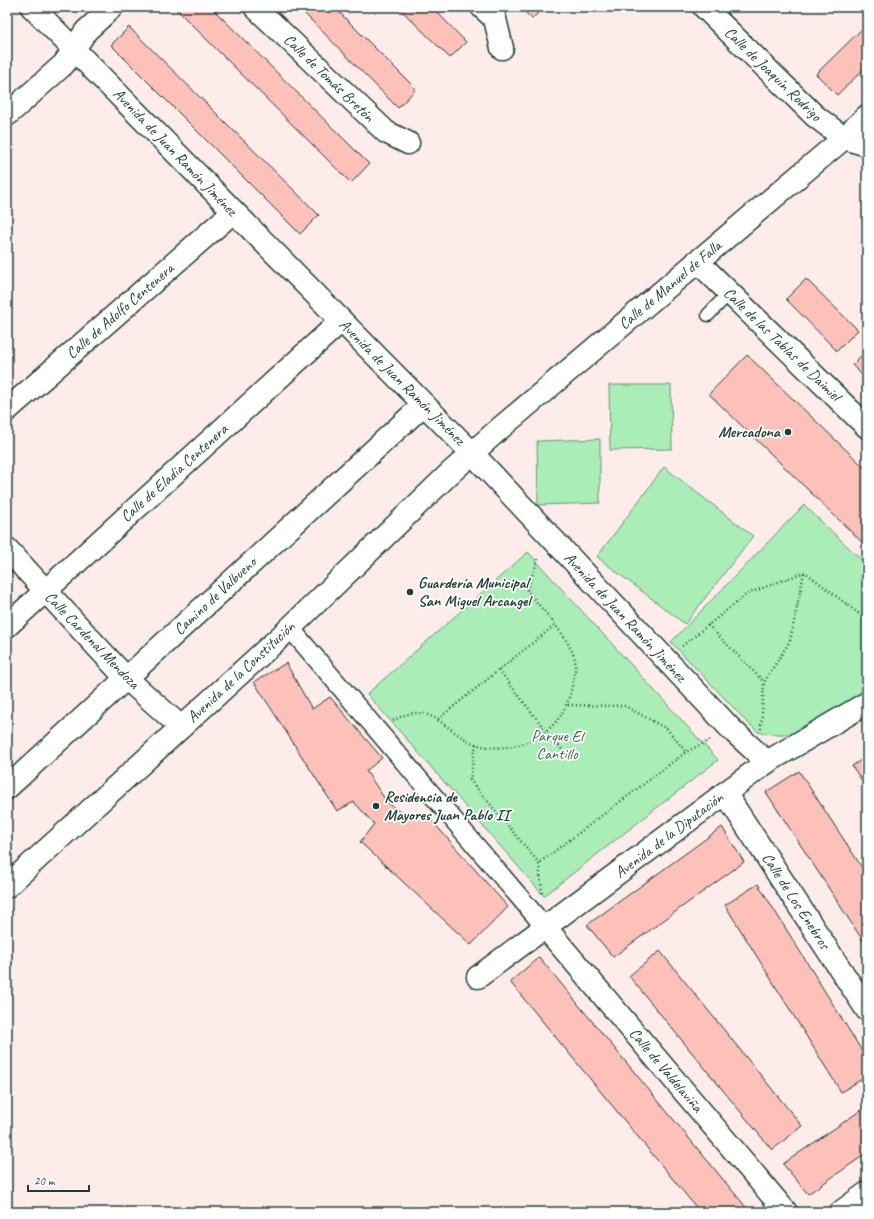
<svg xmlns="http://www.w3.org/2000/svg" width="874" height="1219" font-family="Caveat,sans-serif">
<style>
.green{fill:#aaedb7;stroke:#649576}
.building{fill:#fdc1ba;stroke:#1f3d34}
.lines{fill:none;stroke-linecap:round;stroke-linejoin:round}
.service-casing{stroke:#1f3d34;stroke-width:15}
.pedestrian-casing{stroke:#1f3d34;stroke-width:21}
.minor-casing{stroke:#1f3d34;stroke-width:25}
.path{stroke:#1f3d34;stroke-width:2.5;stroke-dasharray:1 3;stroke-linecap:butt}
.service{stroke:#fff;stroke-width:12}
.pedestrian{stroke:#fff;stroke-width:18}
.minor{stroke:#fff;stroke-width:22}
.poi-dot{fill:#1f3d34;stroke:#fff;stroke-width:1.5}
.labels{text-anchor:middle;dominant-baseline:central;stroke-width:3.5;stroke-linejoin:round;paint-order:stroke}
.street-label{font-size:16px;fill:#1f3d34;stroke:#fff}
.poi-label{font-size:16px;font-weight:bold;fill:#1f3d34;stroke:#fff;text-anchor:start}
.park-label{font-size:16px;fill:#3b604e;stroke:#fff}
</style>
<rect width="100%" height="100%" fill="#feecea"/>
<filter id="ink" filterUnits="userSpaceOnUse"><feTurbulence type="fractalNoise" baseFrequency=".025" numOctaves="2"/><feDisplacementMap in="SourceGraphic" scale="8" xChannelSelector="R" yChannelSelector="G"/><feConvolveMatrix kernelMatrix="1 2 1 2 8 2 1 2 1" color-interpolation-filters="sRGB"/></filter>
<g filter="url(#ink)">
<g class="green">
<polygon points="609,385 671,385 672,449 610,450"/>
<polygon points="600,439 600,503 538,505 537,441"/>
<polygon points="664,467 753,536 685,624 597,557"/>
<polygon points="804,505 867,565 867,690 794,734 775,734 758,732 747,722 671,642"/>
<polygon points="528,552 718,760 544,896 367,694"/>
</g>
<g class="building">
<polygon points="174,7 211,7 369,164 351,183"/>
<polygon points="298,7 334,7 416,89 398,108"/>
<polygon points="398,7 432,7 466,42 450,58"/>
<polygon points="520,7 544,7 532,19"/>
<polygon points="867,24 867,66 837,95 816,74"/>
<polygon points="129,27 319,215 300,234 111,45"/>
<polygon points="867,215 867,225 862,220"/>
<polygon points="806,279 858,330 837,351 786,299"/>
<polygon points="867,350 867,380 852,365"/>
<polygon points="747,355 867,470 867,547 709,394"/>
<polygon points="286,663 312,709 330,697 382,758 366,771 387,802 409,819 425,813 508,907 471,945 360,842 374,824 354,802 337,811 254,682"/>
<polygon points="867,756 867,788 852,766"/>
<polygon points="799,771 867,875 867,947 766,792"/>
<polygon points="722,827 744,862 613,957 587,925"/>
<polygon points="758,884 867,1059 867,1076 841,1092 725,905"/>
<polygon points="660,951 802,1126 772,1150 629,976"/>
<polygon points="539,957 750,1212 700,1212 510,982"/>
<polygon points="867,1106 867,1153 808,1194 783,1164"/>
</g>
<g class="lines">
<defs>
<polyline id="service" points="708,315 729,293"/>
<polyline id="pedestrian" points="290,628 545,927"/>
<g id="minor">
<polyline points="32,7 472,453 731,729 767,762"/>
<polyline points="255,7 386,132 408,143"/>
<polyline points="482,7 495,19 502,48"/>
<polyline points="704,7 815,116 844,138 867,145"/>
<polyline points="7,115 64,64 86,31 112,7"/>
<polyline points="697,261 867,427"/>
<polyline points="7,410 233,212"/>
<polyline points="7,549 126,678 181,727"/>
<polyline points="7,626 341,321"/>
<polyline points="7,788 423,405"/>
<polyline points="725,793 867,1010"/>
<polyline points="7,886 290,628 449,474 498,430 844,138 867,116"/>
<polyline points="545,927 786,1212"/>
<polyline points="478,977 767,762 867,703"/>
<polyline points="841,1212 867,1193"/>
</g>
</defs>
<use href="#service" class="service-casing"/>
<use href="#pedestrian" class="pedestrian-casing"/>
<use href="#minor" class="minor-casing"/>
<g class="path">
<polyline points="708,625 764,682"/>
<polyline points="682,646 747,594 805,572 867,620"/>
<polyline points="499,670 546,731 566,754"/>
<polyline points="568,705 625,706 667,729 686,752"/>
<polyline points="438,719 555,625"/>
<path d="M393 721C430 697 445 733 476 744 488 749 505 748 518 745 551 736 568 713 573 681 575 672 577 663 573 654 564 631 542 610 527 590L539 557"/>
<polyline points="761,729 764,682 790,641 804,573"/>
<polyline points="476,744 470,780 539,863"/>
<polyline points="542,893 539,863 686,752 712,739"/>
</g>
<use href="#service" class="service"/>
<use href="#pedestrian" class="pedestrian"/>
<use href="#minor" class="minor"/>
</g>
</g>
<g class="poi-dot">
<circle cx="788" cy="432" r="4"/>
<circle cx="410" cy="592" r="4"/>
<circle cx="376" cy="806" r="4"/>
</g>
<g class="labels">
<g class="street-label">
<text transform="translate(773 74) rotate(44)">Calle de Joaquín Rodrigo</text>
<text transform="translate(329 78) rotate(44)">Calle de Tomás Bretón</text>
<text transform="translate(175 152) rotate(46)">Avenida de Juan Ramón Jiménez</text>
<text transform="translate(670 285) rotate(-40)">Calle de Manuel de Falla</text>
<text transform="translate(120 311) rotate(-41)">Calle de Adolfo Centenera</text>
<text transform="translate(782 344) rotate(44)">Calle de las Tablas de Daimiel</text>
<text transform="translate(402 382) rotate(45)">Avenida de Juan Ramón Jiménez</text>
<text transform="translate(174 473) rotate(-42)">Calle de Eladia Centenera</text>
<text transform="translate(215 596) rotate(-43)">Camino de Valbueno</text>
<text transform="translate(625 617) rotate(47)">Avenida de Juan Ramón Jiménez</text>
<text transform="translate(92 640) rotate(46)">Calle Cardenal Mendoza</text>
<text transform="translate(241 672) rotate(-43)">Avenida de la Constitución</text>
<text transform="translate(669 835) rotate(-37)">Avenida de la Diputación</text>
<text transform="translate(796 901) rotate(57)">Calle de Los Enebros</text>
<text transform="translate(666 1070) rotate(50)">Calle de Valdelaviña</text>
</g>
<g class="poi-label">
<text x="780" y="432" text-anchor="end">Mercadona</text>
<text x="418" y="583">Guardería Municipal<tspan x="418" dy="18">San Miguel Arcangel</tspan></text>
<text x="384" y="797">Residencia de<tspan x="384" dy="18">Mayores Juan Pablo II</tspan></text>
</g>
<g class="park-label">
<text x="557" y="736">Parque El<tspan x="557" dy="18">Cantillo</tspan></text>
</g>
</g>
<rect width="874" height="1219" fill="none" stroke="#fff" stroke-width="24"/>
<rect x="12" y="12" width="850" height="1195" fill="none" stroke="#1f3d34" stroke-width="1.5" filter="url(#ink)"/>
<path d="M28 1185v6h61v-6" fill="none" stroke="#1f3d34" stroke-width="2"/>
<text x="34" y="1185" font-size="12" fill="#1f3d34" stroke="#ffffff" stroke-width="3" paint-order="stroke">20 m</text>
</svg>
